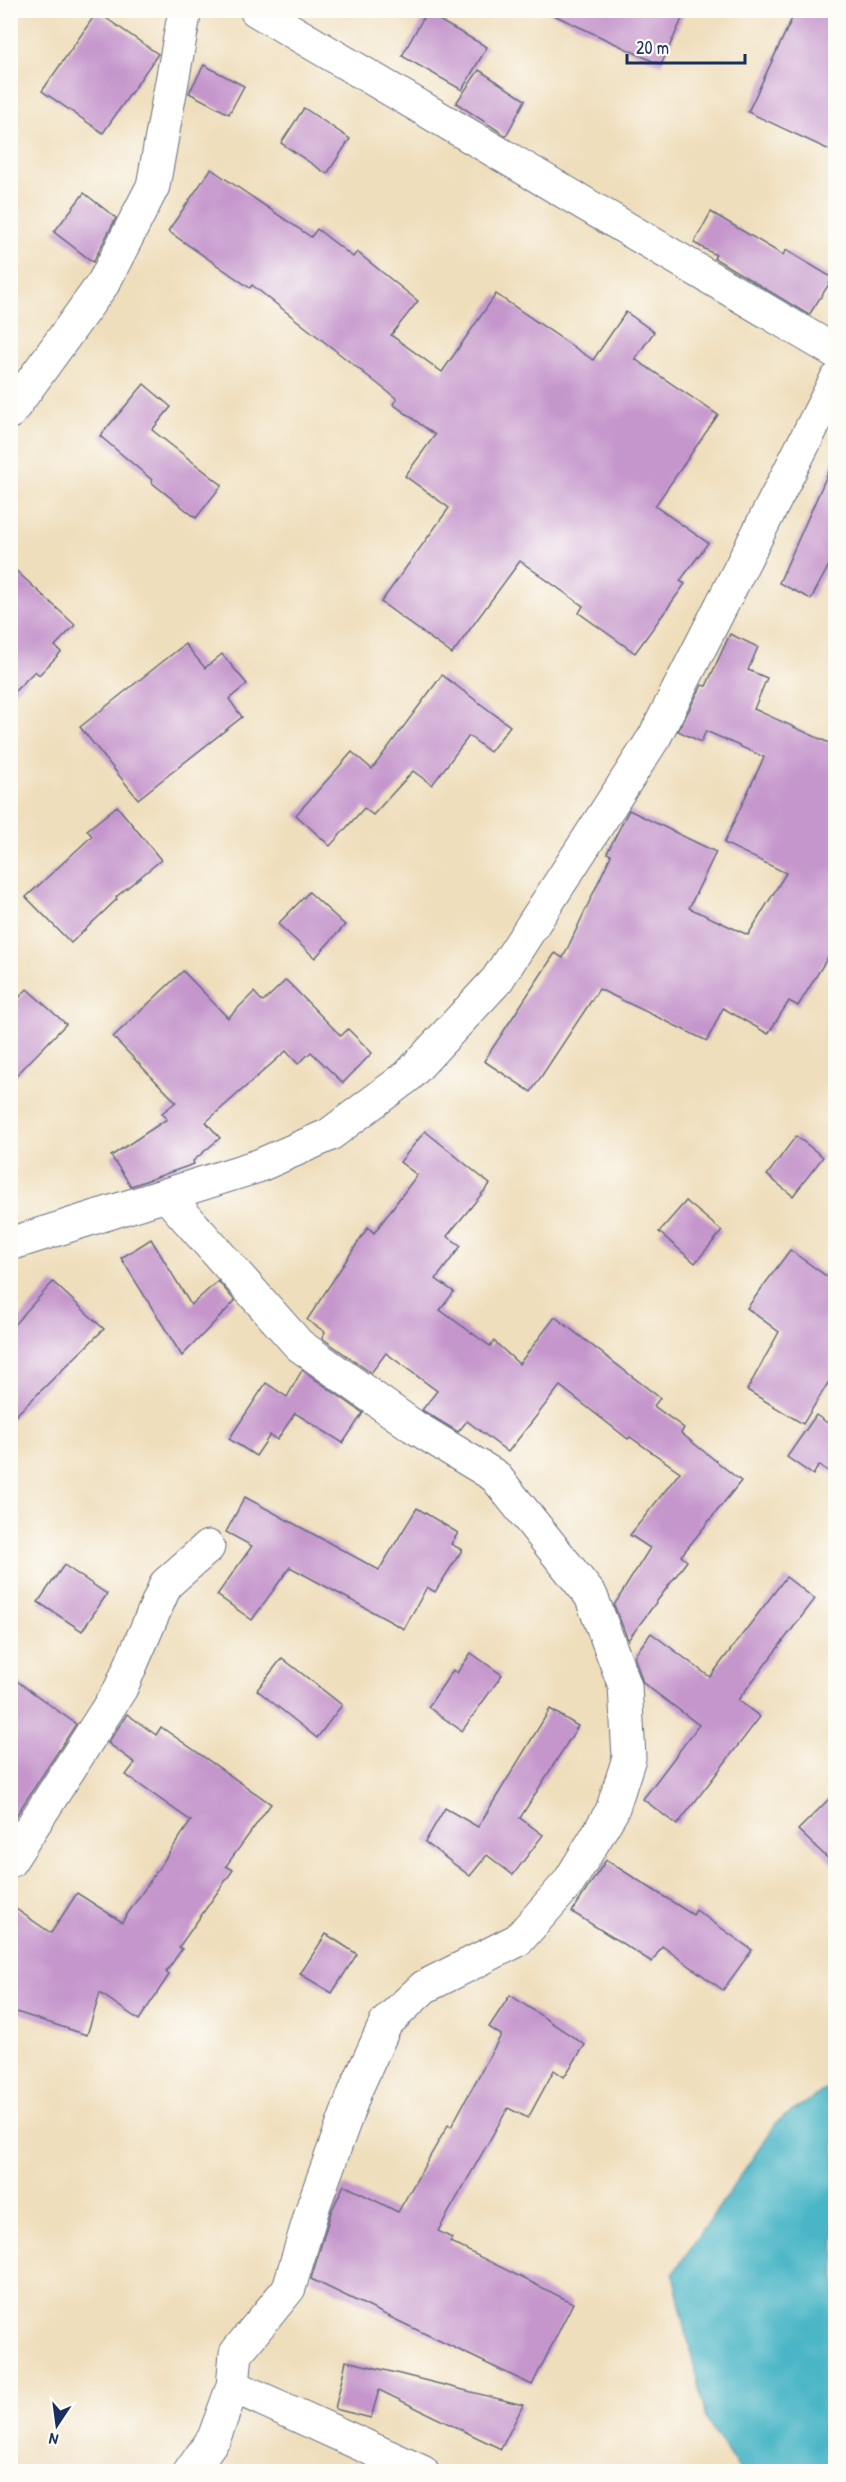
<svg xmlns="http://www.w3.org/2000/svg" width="846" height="2482" font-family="'Patrick Hand',sans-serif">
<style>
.water{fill:#4ab5c6;stroke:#327292;stroke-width:1.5}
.building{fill:#c596cc}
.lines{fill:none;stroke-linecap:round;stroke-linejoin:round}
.minor-casing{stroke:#656c7f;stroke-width:35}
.minor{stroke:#fff;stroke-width:33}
</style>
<rect width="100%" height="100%" fill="#fdfcf7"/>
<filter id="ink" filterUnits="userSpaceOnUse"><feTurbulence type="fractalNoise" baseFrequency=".0167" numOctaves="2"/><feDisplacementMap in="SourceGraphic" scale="12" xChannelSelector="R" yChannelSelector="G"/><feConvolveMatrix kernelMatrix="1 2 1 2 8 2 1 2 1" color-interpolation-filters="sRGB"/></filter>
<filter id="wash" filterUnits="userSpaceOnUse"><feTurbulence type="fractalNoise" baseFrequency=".008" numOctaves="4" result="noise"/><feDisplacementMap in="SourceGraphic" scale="24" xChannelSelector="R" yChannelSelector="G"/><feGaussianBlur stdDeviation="1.35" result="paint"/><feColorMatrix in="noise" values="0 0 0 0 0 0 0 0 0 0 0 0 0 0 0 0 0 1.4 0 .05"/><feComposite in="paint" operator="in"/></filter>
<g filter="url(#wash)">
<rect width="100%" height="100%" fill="#efdebc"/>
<polygon class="water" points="835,2083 835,2471 740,2471 706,2419 673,2274 778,2121"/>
<g id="blocks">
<g class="building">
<polygon points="543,10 686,10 661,65"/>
<polygon points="796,10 836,10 836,153 748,112"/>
<polygon points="97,12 158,54 103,133 42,91"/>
<polygon points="426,13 487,47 462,90 402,56"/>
<polygon points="204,65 244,86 229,114 189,93"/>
<polygon points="479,70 525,100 506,136 456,103"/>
<polygon points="304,108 350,139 327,174 281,143"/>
<polygon points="211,169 311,237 317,229 353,257 357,252 418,301 391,335 442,372 496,294 593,360 626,312 654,332 635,359 718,415 655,506 708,543 680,581 685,584 635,653 579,613 583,606 520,561 452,654 381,602 449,508 405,476 435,435 393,404 397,399 252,285 250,288 168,231"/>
<polygon points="84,193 116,218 93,262 54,232"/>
<polygon points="711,212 783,255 786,250 833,278 809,315 714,258 716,255 694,243"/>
<polygon points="144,384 171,407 152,430 222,485 196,518 151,482 152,480 100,436"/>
<polygon points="836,455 836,552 811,599 779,583"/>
<polygon points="10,565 75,625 55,646 61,652 39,675 35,671 10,696"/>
<polygon points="730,634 758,647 748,670 767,678 754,709 836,746 836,944 798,1006 789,1001 768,1034 723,1008 707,1041 599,989 531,1092 484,1061 555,953 563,958 611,855 607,853 629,810 716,852 689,908 748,935 786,873 724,843 764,757 706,731 701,742 678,731 702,685 706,686"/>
<polygon points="185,644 205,668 222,654 247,684 229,699 242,717 138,799 80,727"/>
<polygon points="442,675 510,726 490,752 469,736 432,785 413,771 373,815 364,808 330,846 296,815 352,752 372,769"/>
<polygon points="117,806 161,860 116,897 117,899 71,943 26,897 92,836 87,830"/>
<polygon points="309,892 345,925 315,958 278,924"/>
<polygon points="183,971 228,1018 254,992 263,1002 286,980 341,1036 348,1029 372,1053 343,1083 311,1052 298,1064 286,1051 206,1122 220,1138 193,1161 194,1164 131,1186 111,1156 167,1119 162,1113 176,1102 113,1037"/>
<polygon points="27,989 66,1024 10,1082 10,1007"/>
<polygon points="425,1131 490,1184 447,1236 461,1246 436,1279 454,1292 440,1310 490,1346 494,1341 519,1364 555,1317 660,1398 654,1406 684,1428 681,1433 741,1481 681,1556 687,1561 628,1640 614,1605 650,1548 630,1535 680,1472 630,1437 628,1439 560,1386 508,1452 467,1421 458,1432 422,1410 437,1391 386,1353 371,1373 322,1338 325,1332 307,1320 368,1227 374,1233 417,1175 400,1162"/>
<polygon points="796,1136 823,1157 793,1196 767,1175"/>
<polygon points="686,1201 722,1231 695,1263 659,1232"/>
<polygon points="151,1239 191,1305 218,1281 235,1301 182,1356 121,1258"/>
<polygon points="790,1250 836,1283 836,1370 803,1424 747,1390 779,1332 747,1308"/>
<polygon points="53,1282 104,1329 10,1421 10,1329"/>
<polygon points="302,1370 363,1413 343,1443 295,1413 277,1440 270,1435 256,1456 229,1439 266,1383 287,1397"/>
<polygon points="816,1415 836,1429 836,1476 819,1465 813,1475 787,1457"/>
<polygon points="245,1497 379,1570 417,1508 458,1533 451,1544 462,1550 435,1592 427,1587 404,1629 290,1567 252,1620 217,1595 252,1546 226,1532"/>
<polygon points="64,1565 107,1594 82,1631 38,1602"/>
<polygon points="786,1577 815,1599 738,1700 760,1717 677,1825 643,1799 699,1725 643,1683 634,1656 651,1633 710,1677"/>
<polygon points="471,1653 502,1675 462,1731 428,1707 453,1670 457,1673"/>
<polygon points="282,1658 342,1705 317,1738 257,1690"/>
<polygon points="10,1676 76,1724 10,1825"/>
<polygon points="550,1709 578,1726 520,1818 543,1835 513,1875 487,1855 470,1876 425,1842 445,1808 478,1827"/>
<polygon points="127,1714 156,1735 161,1727 271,1804 226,1866 233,1870 179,1947 182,1949 166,1972 169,1975 139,2020 100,1993 87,2035 10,2010 10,1905 51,1933 77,1893 122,1922 191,1821 126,1775 135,1763 108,1743"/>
<polygon points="836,1792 836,1866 798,1830"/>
<polygon points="606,1860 693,1915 696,1910 752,1950 723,1990 662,1946 652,1962 572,1912"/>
<polygon points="326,1934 357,1954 332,1993 300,1974"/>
<polygon points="510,1995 585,2045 564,2077 554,2070 528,2118 508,2108 438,2231 452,2238 450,2242 573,2303 532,2385 311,2279 331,2212 344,2185 398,2212 448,2125 451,2127 501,2035 489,2027"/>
<polygon points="346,2361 372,2367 523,2405 501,2449 379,2390 371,2418 335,2409"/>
</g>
</g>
</g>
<g filter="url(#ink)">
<use href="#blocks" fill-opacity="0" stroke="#656c7f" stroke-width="1.5"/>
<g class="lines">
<defs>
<g id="minor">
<polyline points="256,10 836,352"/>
<polyline points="10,412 104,282 153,186 185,10"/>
<polyline points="167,1196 299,1345 413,1426 495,1476 591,1596 625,1686 629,1758 612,1811 569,1882 518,1940 424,1987 386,2023 356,2089 314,2204 289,2288 236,2353 233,2386 214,2438 190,2472"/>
<polyline points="10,1244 258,1166 329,1135 408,1076 497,980 655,736 836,380"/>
<polyline points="10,1861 121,1688 166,1584 208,1547"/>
<polyline points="233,2386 422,2472"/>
</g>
</defs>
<use href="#minor" class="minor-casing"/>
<use href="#minor" class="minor"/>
</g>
</g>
<rect width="846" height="2482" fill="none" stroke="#fdfcf7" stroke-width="36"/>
<g transform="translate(57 2425) rotate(193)" stroke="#fdfcf7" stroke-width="4.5" paint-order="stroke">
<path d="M0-4.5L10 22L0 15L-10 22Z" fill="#1b2f5e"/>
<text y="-9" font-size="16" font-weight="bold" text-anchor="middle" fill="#1b2f5e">N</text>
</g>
<path d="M627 54v9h118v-9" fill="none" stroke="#1b2f5e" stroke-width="3"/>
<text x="636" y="54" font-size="18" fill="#1b2f5e" stroke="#fdfcf7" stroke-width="4.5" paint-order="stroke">20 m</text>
</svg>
